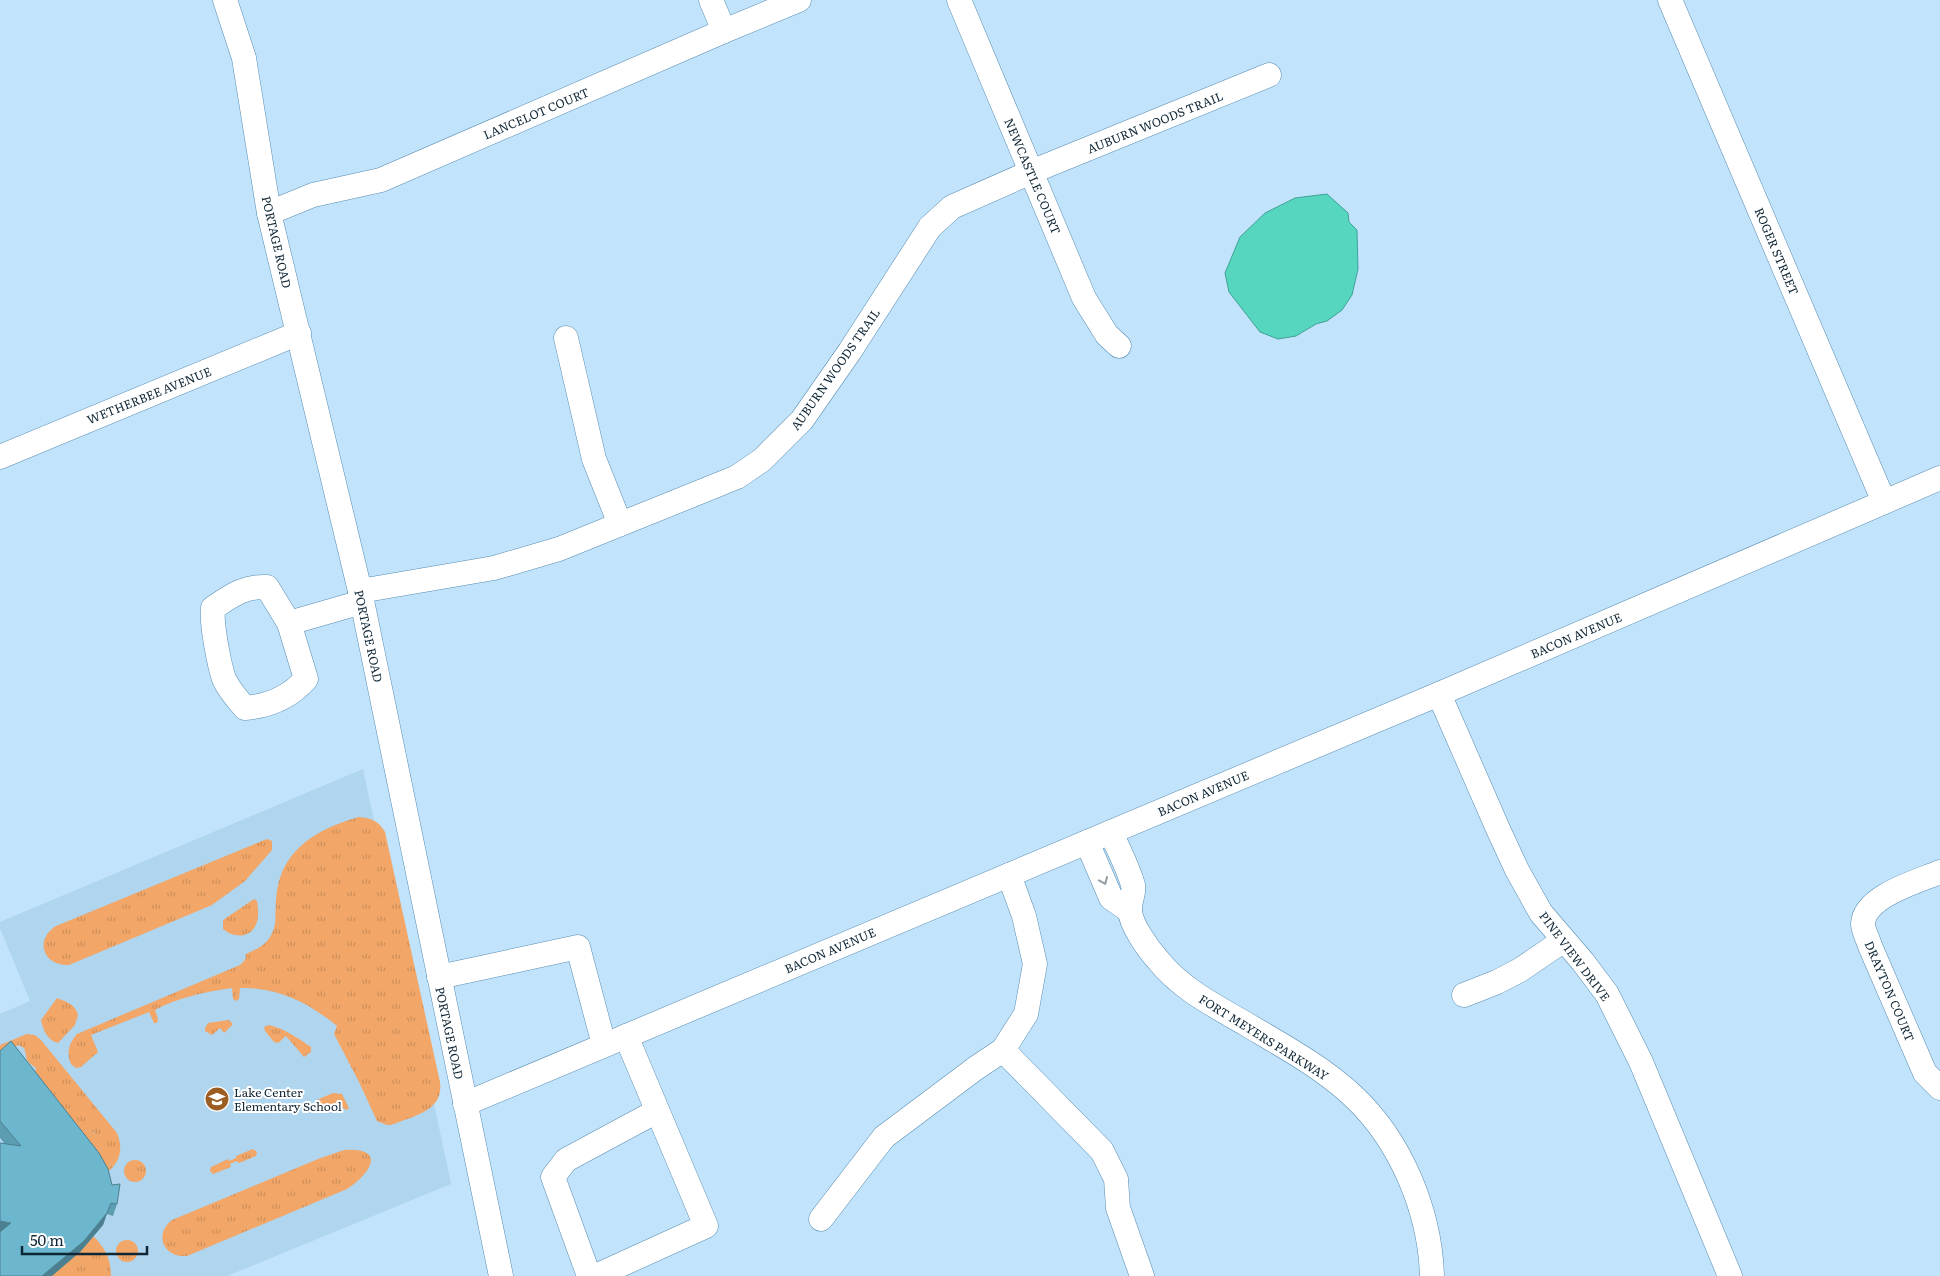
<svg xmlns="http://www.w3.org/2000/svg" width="1940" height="1276" font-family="Literata,serif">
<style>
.built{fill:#afd5ef}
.grass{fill:url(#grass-tufts)}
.garden{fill:#f2a667}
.water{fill:#56d6bf;stroke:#41a196}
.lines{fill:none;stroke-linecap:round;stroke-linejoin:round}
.minor-casing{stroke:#568cb1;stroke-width:25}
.minor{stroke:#fff;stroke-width:24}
.wall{fill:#5d9db1}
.shaded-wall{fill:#4c8090}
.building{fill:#6cb7ce;stroke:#4c8090}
.oneway{stroke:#939da4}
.labels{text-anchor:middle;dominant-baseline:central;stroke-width:4;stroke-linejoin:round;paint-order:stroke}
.street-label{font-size:12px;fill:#0f2635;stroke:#fff}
.poi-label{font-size:12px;fill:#0f2635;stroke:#fff;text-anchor:start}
</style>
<defs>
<pattern id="grass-tufts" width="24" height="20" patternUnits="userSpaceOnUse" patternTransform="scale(1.25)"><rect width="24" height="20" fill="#f2a667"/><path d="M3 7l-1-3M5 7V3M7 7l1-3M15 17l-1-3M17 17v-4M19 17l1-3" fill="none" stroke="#ce8f5a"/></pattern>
</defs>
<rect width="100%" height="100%" fill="#c2e3fc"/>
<polygon class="built" points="363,769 451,1184 227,1276 0,1276 0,1014 30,1001 0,928 0,922"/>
<g class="grass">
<path d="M359 817C371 818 379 821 385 832L440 1082C444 1111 413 1116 391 1125H387L377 1121 359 1082 334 1034 337 1026C308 1002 277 987 240 988L239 999 236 1001 233 999 232 988C206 992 178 997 155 1010L158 1019 157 1023H154L149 1012 91 1035 98 1052 81 1067 76 1068 71 1064C66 1053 69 1043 77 1034L240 965 245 960 246 954C262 947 271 942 275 924 276 909 275 892 280 878 291 843 326 826 359 817Z"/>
<path d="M267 839 272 841V850L245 881 212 905 69 965C43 966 34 940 56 926Z"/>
<path d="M254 899 257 901C258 908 259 916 257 922 252 938 234 939 223 929V920Z"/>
<path d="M57 998C67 1002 75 1004 78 1015L75 1025 58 1043C48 1041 43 1030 41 1020Z"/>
<polygon points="229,1020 233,1024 224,1033 220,1028 212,1035 205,1031 205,1028 208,1023"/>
<path d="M269 1025C285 1029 298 1038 311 1047V1052L304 1057 286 1036 278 1043 274 1042 265 1031 264 1027Z"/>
<path d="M27 1034 35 1035 41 1040 117 1133C123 1147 121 1161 109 1171L107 1168 113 1162C109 1157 103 1152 100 1147 95 1139 98 1126 82 1133L35 1072 36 1068C23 1058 29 1063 24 1048L18 1045 0 1059V1045Z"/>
<path d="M333 1093 342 1094 349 1108 346 1110C336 1101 329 1106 320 1113L316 1102 317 1100Z"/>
<polygon points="253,1149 257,1152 256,1156 239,1163 237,1161 230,1164 231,1167 213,1174 210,1171 211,1167 228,1159 229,1161 236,1158 236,1156"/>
<path d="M344 1150C388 1147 370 1174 347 1189L187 1256C164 1258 153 1235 172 1220L318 1159Z"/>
<circle cx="135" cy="1171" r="11"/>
<path d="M93 1236C105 1247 111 1260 111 1276H48Z"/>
<circle cx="127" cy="1251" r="11"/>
</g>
<polygon class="garden" points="90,1130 97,1136 101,1149 114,1155 113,1162 107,1168 95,1155 82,1133"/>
<polygon class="water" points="1327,194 1348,213 1349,222 1357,230 1358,269 1352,295 1342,310 1327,321 1316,324 1296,336 1278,339 1260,332 1229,292 1225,273 1240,237 1265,213 1295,198"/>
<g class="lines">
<defs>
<g id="minor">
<polyline points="225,0 244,58 269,213 360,591 501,1276"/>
<polyline points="711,0 724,31"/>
<polyline points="959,0 1084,298 1107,335 1119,346"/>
<polyline points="1670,0 1884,502"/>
<polyline points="269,213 313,195 381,180 724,31 799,0"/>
<polyline points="566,338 594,459 620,524"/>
<polyline points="0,457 299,333"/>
<polyline points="360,591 494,568 559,549 737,477 762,460 802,420 850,351 930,227 952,207 1031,172 1269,75"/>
<path d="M289 623 306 679C290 697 269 706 245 708 237 699 229 690 224 679 219 664 211 623 213 608 231 596 244 586 267 587L289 623 362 602"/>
<polyline points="1439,694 1498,829 1517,870 1541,913 1583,962 1607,994 1641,1062 1730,1276"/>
<path d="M1111 832C1118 849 1128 867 1133 885 1135 893 1129 902 1130 911 1131 925 1148 949 1158 960 1181 989 1215 1006 1246 1024 1283 1046 1322 1067 1353 1096 1401 1141 1430 1211 1432 1276"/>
<polyline points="1087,842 1111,898 1130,911"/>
<path d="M1940 872C1919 881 1864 896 1863 924 1863 930 1868 939 1870 946L1925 1073 1940 1088"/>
<polyline points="439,977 578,947 604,1045"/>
<polyline points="1464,995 1497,982 1520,970 1564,940"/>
<polyline points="1003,1050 1102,1151 1116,1179 1118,1208 1142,1276"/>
<polyline points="465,1104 1439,694 1940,478"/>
<polyline points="821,1219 884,1137 976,1068 1003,1050 1026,1014 1035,964 1024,916 1009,875"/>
<polyline points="589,1276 553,1177 566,1160 657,1111"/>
<polyline points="596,1276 706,1226 626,1036"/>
</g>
</defs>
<use href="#minor" class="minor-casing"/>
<use href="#minor" class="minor"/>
</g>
<polygon class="wall" points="0,1051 117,1204 113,1216 107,1214 103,1225 80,1252 5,1144 0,1138"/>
<g class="shaded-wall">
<polygon points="107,1213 103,1225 80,1252 52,1276 42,1276"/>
<polygon points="0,1221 11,1223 0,1233"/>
</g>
<polygon class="building" points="11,1041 99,1153 108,1169 112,1185 120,1184 117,1204 111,1203 107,1213 84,1241 42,1276 0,1276 0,1232 11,1223 0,1221 0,1143 21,1146 0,1121 0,1051"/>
<defs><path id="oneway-chevron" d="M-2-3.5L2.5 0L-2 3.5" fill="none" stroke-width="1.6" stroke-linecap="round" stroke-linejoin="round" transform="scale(1.25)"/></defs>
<use class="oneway" href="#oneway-chevron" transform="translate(1104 881) rotate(67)"/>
<defs>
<symbol id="school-disc" viewBox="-11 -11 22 22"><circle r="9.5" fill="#9b5d22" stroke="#fff"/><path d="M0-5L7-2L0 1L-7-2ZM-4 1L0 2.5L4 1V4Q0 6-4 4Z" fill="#fff"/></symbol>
</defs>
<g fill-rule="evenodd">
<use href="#school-disc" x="203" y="1085" width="28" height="28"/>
</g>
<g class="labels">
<g class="street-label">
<text transform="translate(536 113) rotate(-23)">LANCELOT COURT</text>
<text transform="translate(1155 122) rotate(-22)">AUBURN WOODS TRAIL</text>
<text transform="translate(1033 176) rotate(67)">NEWCASTLE COURT</text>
<text transform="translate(277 242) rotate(77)">PORTAGE ROAD</text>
<text transform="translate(1777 251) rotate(67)">ROGER STREET</text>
<text transform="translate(835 369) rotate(-55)">AUBURN WOODS TRAIL</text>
<text transform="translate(149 395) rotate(-22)">WETHERBEE AVENUE</text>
<text transform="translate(1576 635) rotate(-23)">BACON AVENUE</text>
<text transform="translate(369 636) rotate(78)">PORTAGE ROAD</text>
<text transform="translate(1203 793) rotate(-23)">BACON AVENUE</text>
<text transform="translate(830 950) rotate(-23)">BACON AVENUE</text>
<text transform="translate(1575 956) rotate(53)">PINE VIEW DRIVE</text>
<text transform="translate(1890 991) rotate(67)">DRAYTON COURT</text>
<text transform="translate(450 1033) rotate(78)">PORTAGE ROAD</text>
<text transform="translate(1264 1037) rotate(32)">FORT MEYERS PARKWAY</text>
</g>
<g class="poi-label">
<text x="234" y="1092">Lake Center<tspan x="234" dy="14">Elementary School</tspan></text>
</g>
</g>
<path d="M22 1246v8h125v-8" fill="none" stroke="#0f2635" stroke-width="2.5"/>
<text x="30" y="1246" font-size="15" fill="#0f2635" stroke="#ffffff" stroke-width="4" paint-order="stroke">50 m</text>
</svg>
